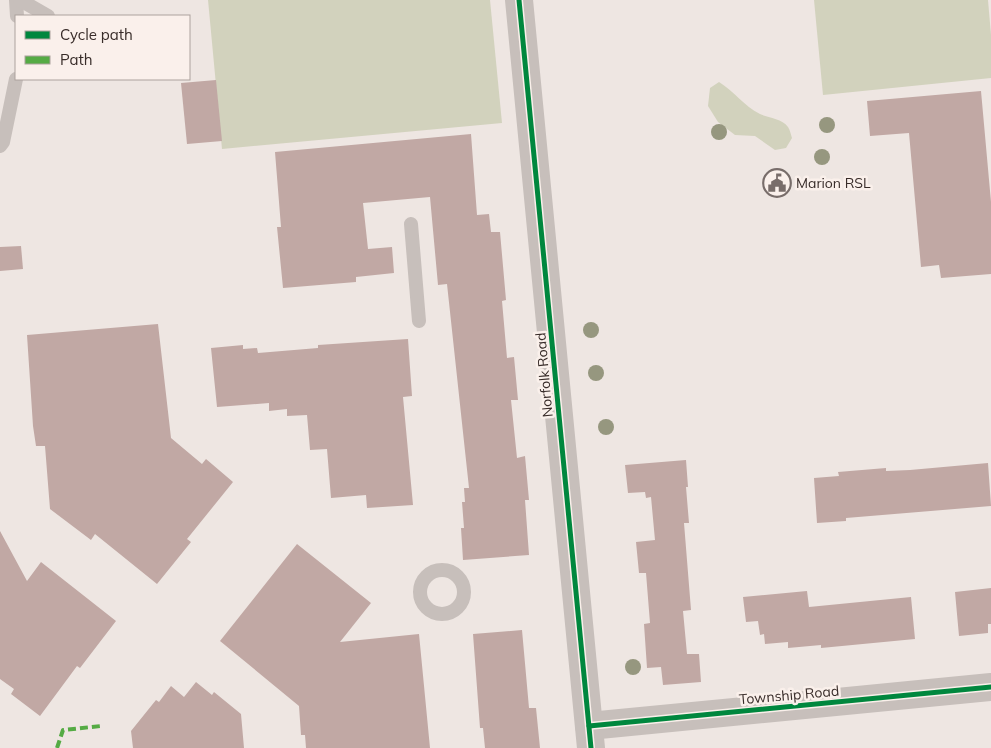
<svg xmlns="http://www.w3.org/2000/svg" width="991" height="748" font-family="Mulish,sans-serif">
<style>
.green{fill:#d2d2bd}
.building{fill:#c1a8a4}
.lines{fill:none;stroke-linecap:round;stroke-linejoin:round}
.lane{stroke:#c7bfbb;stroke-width:14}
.street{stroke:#c7bfbb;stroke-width:28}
.quiet{stroke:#55ab44;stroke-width:4;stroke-dasharray:8 4;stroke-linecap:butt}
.cycleway-casing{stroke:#faf0eb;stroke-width:8}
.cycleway{stroke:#00873e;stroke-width:5}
.tree{fill:#96977f}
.labels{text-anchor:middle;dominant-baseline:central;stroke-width:5;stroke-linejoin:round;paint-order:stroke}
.poi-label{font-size:14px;fill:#382c29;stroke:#faf0eb;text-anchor:start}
.street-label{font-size:14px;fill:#382c29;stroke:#faf0eb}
</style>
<rect width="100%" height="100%" fill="#eee6e2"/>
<g class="green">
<polygon points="208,0 490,0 502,123 222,149"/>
<polygon points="814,0 988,0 991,35 991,78 823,95"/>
<path d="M719 82C734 91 744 106 760 114 768 118 782 118 788 127 790 130 791 135 792 138L786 148 775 150 755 136 735 135 718 122 708 106 710 88Z"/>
</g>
<g class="building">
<polygon points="216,80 222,141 187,144 181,83"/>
<polygon points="981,91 991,202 991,274 941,278 939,265 921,267 909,133 870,136 867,101"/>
<polygon points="471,134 477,215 489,214 491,232 500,232 506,300 502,301 507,358 514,357 518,400 511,400 517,458 525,456 529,500 525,500 529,555 463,560 461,528 464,528 462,502 465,502 464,488 469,488 447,284 438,285 430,197 363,203 368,249 392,247 394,273 356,277 356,282 283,288 277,227 281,227 275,152"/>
<polygon points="21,246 23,269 0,271 0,247"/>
<polygon points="158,324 171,438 202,464 206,459 233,482 187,539 191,542 157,584 95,534 91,540 50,509 45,446 36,446 33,426 27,335"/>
<polygon points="408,339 412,396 403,397 413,505 367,508 366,495 331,498 327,449 310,450 307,415 287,416 287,409 269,411 269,403 217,407 211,348 243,345 243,349 257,348 258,353 318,348 318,345"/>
<polygon points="686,460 688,487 686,487 689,523 684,523 691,610 683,611 687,654 699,654 701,682 663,685 661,667 647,668 644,624 650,623 646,573 639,573 636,542 655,540 651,497 646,498 645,492 628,493 625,465"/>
<polygon points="988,463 991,506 846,518 846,521 817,523 814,478 839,476 838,472 886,468 886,471 910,470"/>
<polygon points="0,531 27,581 41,562 116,621 80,668 77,666 40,716 11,694 14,689 0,679"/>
<polygon points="297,544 371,603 340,642 419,634 430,748 306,748 305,735 301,735 299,706 220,641"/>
<polygon points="991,588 991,624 988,624 988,633 959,636 955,592"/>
<polygon points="807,591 809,607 911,597 915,639 821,648 821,645 788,648 788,642 765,644 764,634 760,635 758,621 746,622 743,597"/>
<polygon points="522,630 529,708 536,708 540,748 485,748 483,728 480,728 473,634"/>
<polygon points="196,682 212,695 214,692 241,714 244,748 133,748 131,731 156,700 159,702 171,686 184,697"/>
</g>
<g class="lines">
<g class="lane">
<polyline points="16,0 17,16"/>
<polyline points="20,0 48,16"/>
<polyline points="0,146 3,142 16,79"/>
<polyline points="411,224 419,321"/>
<circle cx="442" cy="592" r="22"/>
</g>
<g class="street">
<polyline points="519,0 591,748"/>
<polyline points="589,726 991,687"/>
</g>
<polyline class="quiet" points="57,748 63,730 101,726"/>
<defs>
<g id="cycleway">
<polyline points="519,0 591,748"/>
<polyline points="589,726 991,687"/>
</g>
</defs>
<use href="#cycleway" class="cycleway-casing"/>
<use href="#cycleway" class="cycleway"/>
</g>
<g class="tree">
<circle cx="827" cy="125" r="8"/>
<circle cx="719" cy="132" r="8"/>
<circle cx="822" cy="157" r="8"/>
<circle cx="591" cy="330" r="8"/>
<circle cx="596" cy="373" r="8"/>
<circle cx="606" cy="427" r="8"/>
<circle cx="633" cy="667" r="8"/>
</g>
<defs>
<symbol id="civic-ring" viewBox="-11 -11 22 22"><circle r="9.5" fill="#faf0eb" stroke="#786d6a" stroke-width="1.5"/><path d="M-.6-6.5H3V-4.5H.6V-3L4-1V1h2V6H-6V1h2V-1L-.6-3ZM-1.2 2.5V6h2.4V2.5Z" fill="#786d6a"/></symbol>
</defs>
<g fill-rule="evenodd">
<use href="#civic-ring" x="761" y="167" width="32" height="32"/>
</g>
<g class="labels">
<g class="poi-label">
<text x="796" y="183">Marion RSL</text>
</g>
<g class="street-label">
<text transform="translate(544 375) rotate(-95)">Norfolk Road</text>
<text transform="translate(789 695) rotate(-5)">Township Road</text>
</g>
</g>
<rect x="15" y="15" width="175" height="65" fill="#faf0eb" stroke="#aca29d"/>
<rect x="25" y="31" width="25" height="8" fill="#00873e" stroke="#aca29d"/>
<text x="60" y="40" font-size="15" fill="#382c29">Cycle path</text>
<rect x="25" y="56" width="25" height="8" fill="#55ab44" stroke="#aca29d"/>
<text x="60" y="65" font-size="15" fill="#382c29">Path</text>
</svg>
